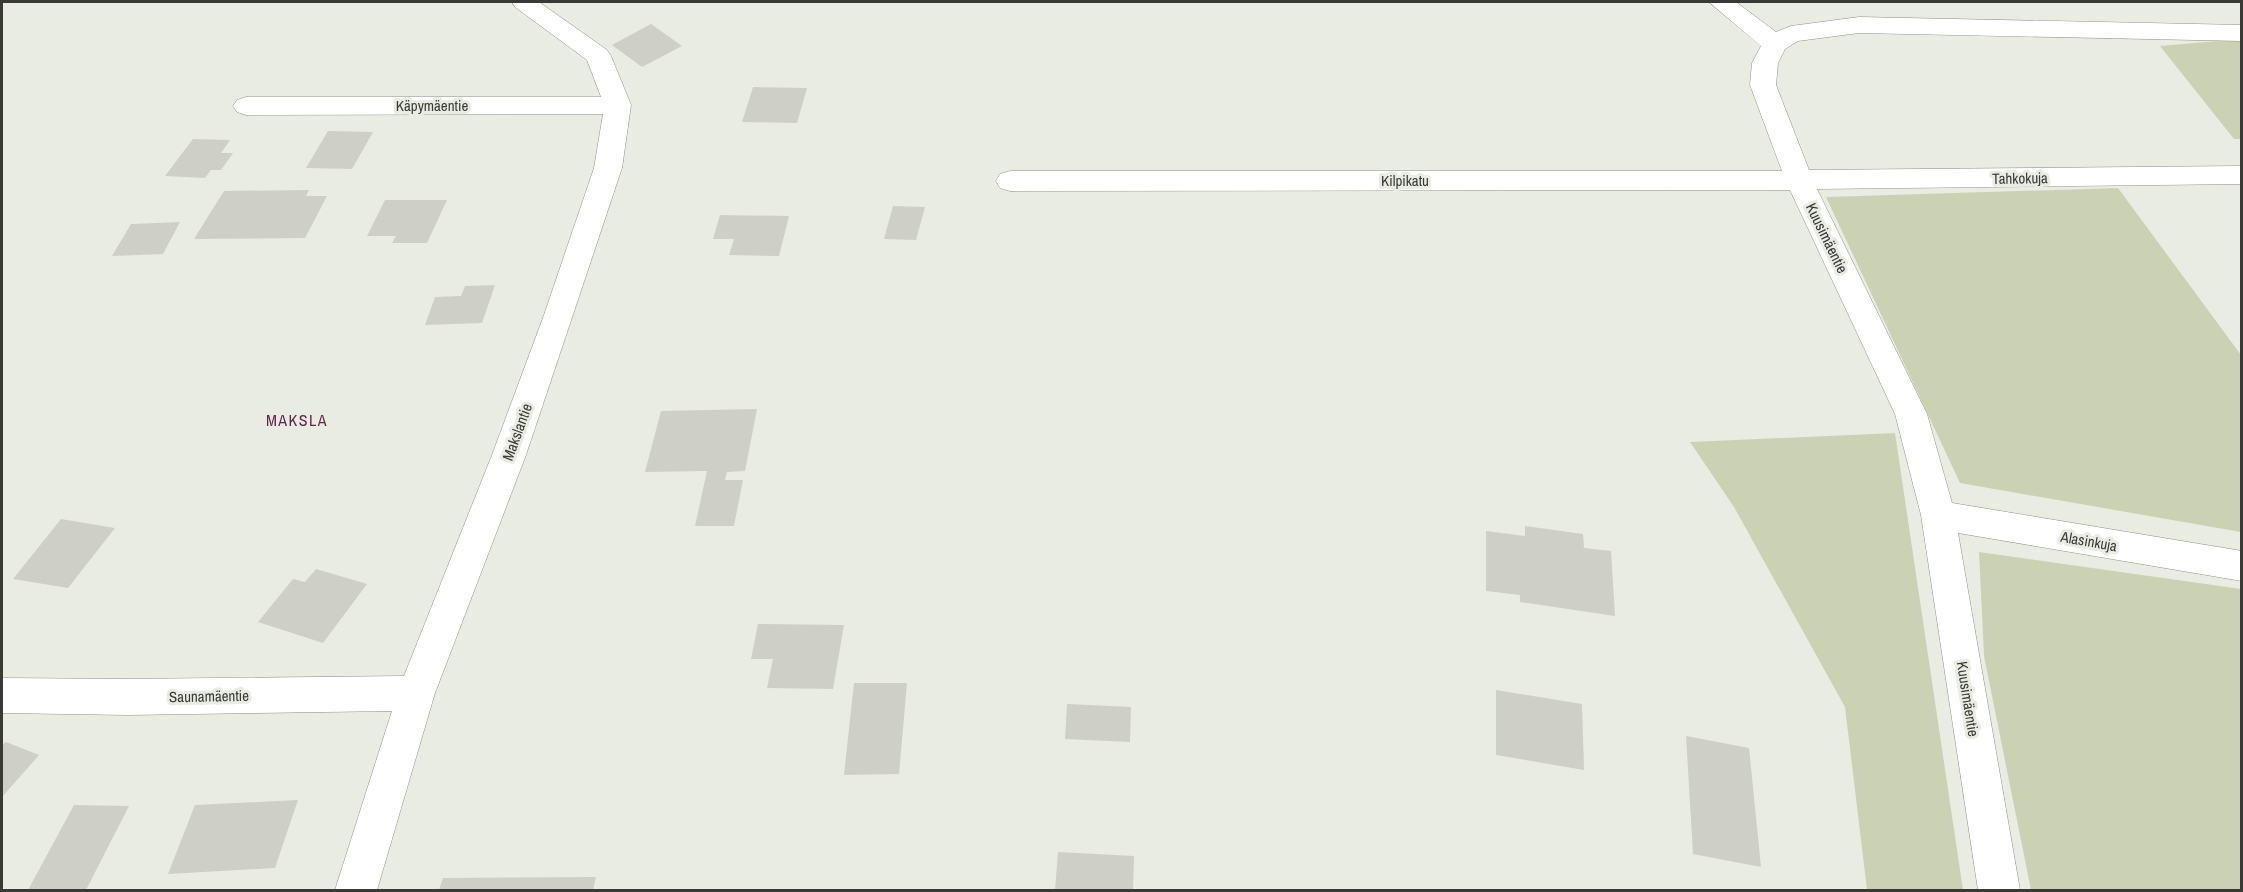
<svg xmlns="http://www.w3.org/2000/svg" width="2243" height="892" font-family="'Archivo Narrow',sans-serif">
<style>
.green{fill:#cbd2b4}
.building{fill:#ced0c7}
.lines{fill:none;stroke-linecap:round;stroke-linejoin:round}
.minor-casing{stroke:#909289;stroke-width:1}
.minor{fill:#fff;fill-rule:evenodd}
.labels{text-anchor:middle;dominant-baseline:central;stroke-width:6;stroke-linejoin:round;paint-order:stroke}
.street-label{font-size:15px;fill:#393a36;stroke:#e9ece3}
.neighbourhood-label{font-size:16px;letter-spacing:1.5px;fill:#61254c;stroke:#e9ece3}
</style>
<rect width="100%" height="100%" fill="#e9ece3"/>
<g class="green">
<polygon points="2241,39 2241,139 2234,139 2160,46"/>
<polygon points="2118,188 2241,355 2241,532 1960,483 1826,197"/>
<polygon points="1895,433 1963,890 1867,890 1845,707 1734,507 1690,442"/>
<polygon points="1979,552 2241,589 2241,890 2031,890 1984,656"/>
</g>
<g class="building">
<polygon points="651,24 682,46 642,67 612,45"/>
<polygon points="753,87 807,88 797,123 742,122"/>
<polygon points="328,131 373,132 352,169 306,168"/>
<polygon points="193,139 230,140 221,153 233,153 221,170 211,170 205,178 165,176"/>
<polygon points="309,190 306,196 327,196 305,238 194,239 224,191"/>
<polygon points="385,200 447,200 427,243 392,243 396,236 367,236"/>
<polygon points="893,206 925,207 916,240 884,239"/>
<polygon points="720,215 789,216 779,256 729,255 734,239 713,239"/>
<polygon points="180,222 163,254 112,256 131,224"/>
<polygon points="495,285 482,323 425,325 435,297 461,296 465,286"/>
<polygon points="757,409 745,471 727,472 725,480 743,480 734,526 695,526 707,471 645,472 661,411"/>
<polygon points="61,519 115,528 68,588 13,579"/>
<polygon points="1525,526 1583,534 1584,548 1611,551 1615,616 1520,602 1520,595 1486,591 1486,531 1525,536"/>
<polygon points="316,569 367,584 323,643 258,622 293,579 305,582"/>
<polygon points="758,624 844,625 833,689 767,688 773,659 751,659"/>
<polygon points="854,683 907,683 899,774 844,775"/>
<polygon points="1496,690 1582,704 1584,770 1496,755"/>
<polygon points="1067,704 1131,707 1130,742 1065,739"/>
<polygon points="1686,736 1749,748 1761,867 1693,854"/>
<polygon points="6,742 39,755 2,797 2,745"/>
<polygon points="298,800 275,868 168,874 195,805"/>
<polygon points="74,805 129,806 86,890 28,890"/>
<polygon points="1058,852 1134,856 1133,890 1055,890"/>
<polygon points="596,877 593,890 439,890 443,878"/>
</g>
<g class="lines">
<defs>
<g id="minor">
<polygon points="512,2 539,2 607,50 611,56 631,105 622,168 526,455 435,693 377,890 335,890 392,711 128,715 2,713 2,678 128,679 404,676 492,455 544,315 594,168 603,114 246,115 237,112 233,106 237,100 246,97 601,97 587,60 515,7"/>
<polygon points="1709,2 1736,2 1776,32 1791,26 1859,17 2242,25 2242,41 1859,33 1798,41 1785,49 1778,63 1776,85 1809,170 2242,166 2242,184 1817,189 1927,414 1952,503 2242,551 2242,581 1958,533 2020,890 1978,890 1921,515 1895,414 1790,190 1010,191 1000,188 996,181 1000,174 1010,171 1782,171 1750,85 1752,63 1761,46"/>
</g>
</defs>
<use href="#minor" class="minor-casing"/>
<use href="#minor" class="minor"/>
</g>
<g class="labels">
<g class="street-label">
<text x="432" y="105">Käpymäentie</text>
<text transform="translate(2020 178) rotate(-1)">Tahkokuja</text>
<text x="1405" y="180">Kilpikatu</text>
<text transform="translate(1827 238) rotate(64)">Kuusimäentie</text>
<text transform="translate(517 432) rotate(-70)">Makslantie</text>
<text transform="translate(2089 541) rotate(10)">Alasinkuja</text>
<text transform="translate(209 696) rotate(-1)">Saunamäentie</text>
<text transform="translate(1968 699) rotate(81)">Kuusimäentie</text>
</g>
<g class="neighbourhood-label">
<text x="297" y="420">MAKSLA</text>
</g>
</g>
<rect width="2243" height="892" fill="none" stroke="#393a36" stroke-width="6"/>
</svg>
